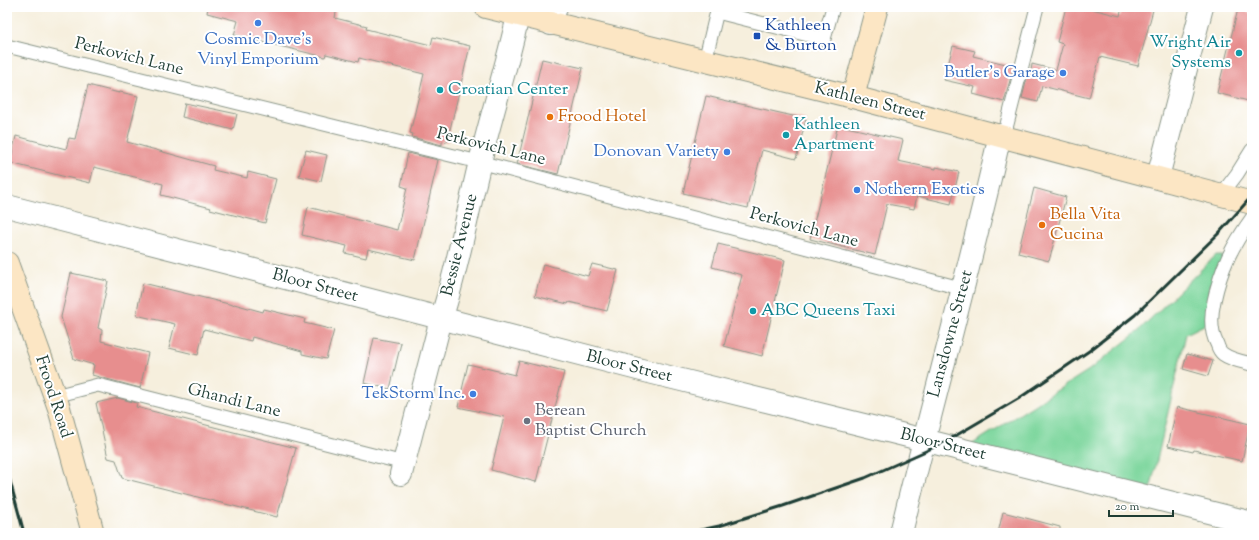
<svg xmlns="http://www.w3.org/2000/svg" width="1259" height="540" font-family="'Sorts Mill Goudy',serif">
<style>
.green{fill:#7cd69c;stroke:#4e8a68}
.building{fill:#e78e8e}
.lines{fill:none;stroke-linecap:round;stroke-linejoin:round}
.lane-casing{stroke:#8a9688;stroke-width:15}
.street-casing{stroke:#8a9688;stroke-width:24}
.secondary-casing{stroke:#8a9688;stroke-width:24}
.lane{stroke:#fff;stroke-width:13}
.street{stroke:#fff;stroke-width:22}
.secondary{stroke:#fce6c4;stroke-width:22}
.rail{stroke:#1f3d34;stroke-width:3}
.shop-dot{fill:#3f7fe0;stroke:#fff;stroke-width:1.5}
.transit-dot{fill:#1a4fb4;stroke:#fff;stroke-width:1.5}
.culture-dot{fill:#0f9aa8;stroke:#fff;stroke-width:1.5}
.food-dot{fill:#e8710a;stroke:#fff;stroke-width:1.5}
.worship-dot{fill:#6b7280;stroke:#fff;stroke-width:1.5}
.labels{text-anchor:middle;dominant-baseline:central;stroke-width:4;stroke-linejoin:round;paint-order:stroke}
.transit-label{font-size:17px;fill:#164399;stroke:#fff;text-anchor:start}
.shop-label{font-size:17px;fill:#366cbe;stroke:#fff;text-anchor:end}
.culture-label{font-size:17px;fill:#0d838f;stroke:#fff;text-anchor:start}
.street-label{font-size:17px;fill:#1f3d34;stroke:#fff}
.food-label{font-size:17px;fill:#c56008;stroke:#fff;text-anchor:start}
.worship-label{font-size:17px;fill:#5b616d;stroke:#fff;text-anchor:start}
</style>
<rect width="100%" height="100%" fill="#fff"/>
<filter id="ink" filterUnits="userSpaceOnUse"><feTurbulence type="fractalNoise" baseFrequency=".025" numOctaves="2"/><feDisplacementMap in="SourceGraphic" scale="8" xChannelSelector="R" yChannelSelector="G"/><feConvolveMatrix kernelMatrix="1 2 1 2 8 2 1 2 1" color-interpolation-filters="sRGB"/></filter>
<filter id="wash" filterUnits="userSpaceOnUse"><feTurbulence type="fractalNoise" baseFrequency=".012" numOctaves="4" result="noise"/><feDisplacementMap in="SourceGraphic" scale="16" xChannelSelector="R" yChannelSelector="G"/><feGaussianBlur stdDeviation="0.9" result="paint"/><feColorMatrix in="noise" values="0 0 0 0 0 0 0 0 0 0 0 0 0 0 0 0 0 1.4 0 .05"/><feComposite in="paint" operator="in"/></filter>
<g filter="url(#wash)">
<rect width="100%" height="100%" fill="#f6efdd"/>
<polygon class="green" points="1216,255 1227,257 1211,323 1204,325 1186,334 1148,499 960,452 1089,370 1136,333"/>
<g id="blocks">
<g class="building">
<polygon points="208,7 337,7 335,18 367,26 366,29 431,45 433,37 470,46 447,142 442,141 442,145 412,137 413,134 410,133 424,74 359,58 358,62 326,54 325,57 234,35 238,21 207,13"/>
<polygon points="1066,7 1084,7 1120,16 1122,7 1143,7 1153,10 1138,66 1100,57 1089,98 1042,86 1038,102 1022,98 1029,70 1031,71 1032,64 1056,70 1063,44 1057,42"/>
<polygon points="1238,9 1252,13 1252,102 1217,93"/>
<polygon points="953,46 975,51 973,56 1014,66 1004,102 973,94 975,87 944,80"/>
<polygon points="542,59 583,68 558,174 517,164"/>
<polygon points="88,85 119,93 120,92 138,96 127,142 214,166 213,170 247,178 248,172 276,179 265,223 210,209 211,208 161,195 163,184 94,167 90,183 10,163 16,136 66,149 69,138 75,139"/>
<polygon points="706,96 806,119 796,159 762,150 748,208 683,193"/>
<polygon points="185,103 237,114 233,130 182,117"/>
<polygon points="838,125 903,140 898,161 936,169 936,167 959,172 951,204 917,196 914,209 887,204 875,255 810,239"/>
<polygon points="306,150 327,155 321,181 299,176"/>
<polygon points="408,153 438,160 415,260 368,249 366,258 345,253 347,246 302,235 308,207 397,230 407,188 401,186"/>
<polygon points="1034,188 1066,197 1049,261 1018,253"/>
<polygon points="718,244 785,260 762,356 724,346 742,275 712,267"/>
<polygon points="543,264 588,276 592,264 618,270 607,311 569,302 568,304 535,296"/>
<polygon points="71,273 108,281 98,328 102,330 101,341 148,353 140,388 92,375 94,365 74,359 61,317"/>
<polygon points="143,283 233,305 234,304 263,312 264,309 305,319 304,323 334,330 326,359 302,354 302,351 252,337 251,341 204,329 198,355 169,348 175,324 136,315"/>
<polygon points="374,338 401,343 390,389 364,383"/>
<polygon points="1187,354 1213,361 1208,376 1183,369"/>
<polygon points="519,361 564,372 536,482 491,470 504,417 458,407 468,364 515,375"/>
<polygon points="118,398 137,403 136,407 296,448 277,517 122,478 116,460 108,458 96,403"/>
<polygon points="1177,407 1250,424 1242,461 1194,450 1193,452 1168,446"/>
<polygon points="1003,512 1060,527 1060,533 998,533"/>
</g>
</g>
</g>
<g filter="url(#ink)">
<use href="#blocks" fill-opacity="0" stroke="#8a9688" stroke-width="1"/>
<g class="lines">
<defs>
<g id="lane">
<polyline points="717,12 824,39 833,7"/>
<polyline points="7,46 499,167 964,289"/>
<polyline points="705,61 718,7"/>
<polyline points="1004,136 1037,7"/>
<polyline points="1221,195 1237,174 1252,150"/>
<path d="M1252 218C1232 246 1221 268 1214 301 1211 315 1210 331 1217 344 1218 347 1220 352 1223 354 1231 360 1243 362 1252 364"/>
<polyline points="55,396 98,385 404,463"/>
</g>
<g id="street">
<polyline points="551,24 556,7"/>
<polyline points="1158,177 1202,7"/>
<polyline points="7,206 653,373 904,435 1252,523"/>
<path d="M401 474 441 319C458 268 467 214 480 162 492 113 507 65 518 16"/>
<path d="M901 533C933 400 970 268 1000 135"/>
</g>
<g id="secondary">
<polyline points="486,7 853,97 1252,203"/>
<polyline points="853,97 877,7"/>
<polyline points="7,263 59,408 93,533"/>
</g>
</defs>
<use href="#lane" class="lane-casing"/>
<use href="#street" class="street-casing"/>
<use href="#secondary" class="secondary-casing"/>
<use href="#lane" class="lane"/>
<use href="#street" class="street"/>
<use href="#secondary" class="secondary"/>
<g class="rail">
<polyline points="7,470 24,533"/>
<polyline points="7,520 10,533"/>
<polyline points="687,533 719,526 783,506 865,478 928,450 950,439 1018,399 1089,351 1135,315 1219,233 1252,196"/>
</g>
</g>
</g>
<g class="shop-dot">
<circle cx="258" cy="23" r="4"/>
<circle cx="1063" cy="73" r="4"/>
<circle cx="727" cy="152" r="4"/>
<circle cx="857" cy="190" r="4"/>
<circle cx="473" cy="394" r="4"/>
</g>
<rect class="transit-dot" x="753" y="32" width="8" height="8" rx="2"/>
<g class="culture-dot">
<circle cx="1239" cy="53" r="4"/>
<circle cx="440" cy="90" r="4"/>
<circle cx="786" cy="135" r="4"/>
<circle cx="753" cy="311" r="4"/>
</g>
<g class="food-dot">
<circle cx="550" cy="117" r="4"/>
<circle cx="1042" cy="225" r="4"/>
</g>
<circle class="worship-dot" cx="527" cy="421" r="4"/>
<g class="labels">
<g class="transit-label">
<text x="765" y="26">Kathleen<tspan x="765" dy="20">&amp; Burton</tspan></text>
</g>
<g class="shop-label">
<text x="258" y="40" text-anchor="middle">Cosmic Dave's<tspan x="258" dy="20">Vinyl Emporium</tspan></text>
<text x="1055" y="73">Butler's Garage</text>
<text x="719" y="152">Donovan Variety</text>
<text x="865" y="190" text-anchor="start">Nothern Exotics</text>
<text x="465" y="394">TekStorm Inc.</text>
</g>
<g class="culture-label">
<text x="1231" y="43" text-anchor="end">Wright Air<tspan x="1231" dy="20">Systems</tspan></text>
<text x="448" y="90">Croatian Center</text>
<text x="794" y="125">Kathleen<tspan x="794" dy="20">Apartment</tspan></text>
<text x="761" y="311">ABC Queens Taxi</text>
</g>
<g class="street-label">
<text transform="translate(129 57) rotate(14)">Perkovich Lane</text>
<text transform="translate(870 102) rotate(14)">Kathleen Street</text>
<text transform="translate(491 147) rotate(14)">Perkovich Lane</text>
<text transform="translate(804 228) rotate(15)">Perkovich Lane</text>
<text transform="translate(460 245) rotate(-76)">Bessie Avenue</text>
<text transform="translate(315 286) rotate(15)">Bloor Street</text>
<text transform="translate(951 334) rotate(-75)">Lansdowne Street</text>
<text transform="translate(629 367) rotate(14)">Bloor Street</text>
<text transform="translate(53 397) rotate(72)">Frood Road</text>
<text transform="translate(234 401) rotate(14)">Ghandi Lane</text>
<text transform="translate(943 445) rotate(14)">Bloor Street</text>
</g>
<g class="food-label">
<text x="558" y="117">Frood Hotel</text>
<text x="1050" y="215">Bella Vita<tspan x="1050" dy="20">Cucina</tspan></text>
</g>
<g class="worship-label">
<text x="535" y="411">Berean<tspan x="535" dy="20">Baptist Church</tspan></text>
</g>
</g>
<rect width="1259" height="540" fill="none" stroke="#fff" stroke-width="24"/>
<path d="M1109 510v6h64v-6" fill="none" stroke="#1f3d34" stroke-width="2"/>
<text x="1115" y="510" font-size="12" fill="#1f3d34" stroke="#ffffff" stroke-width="3" paint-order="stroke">20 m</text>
</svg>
